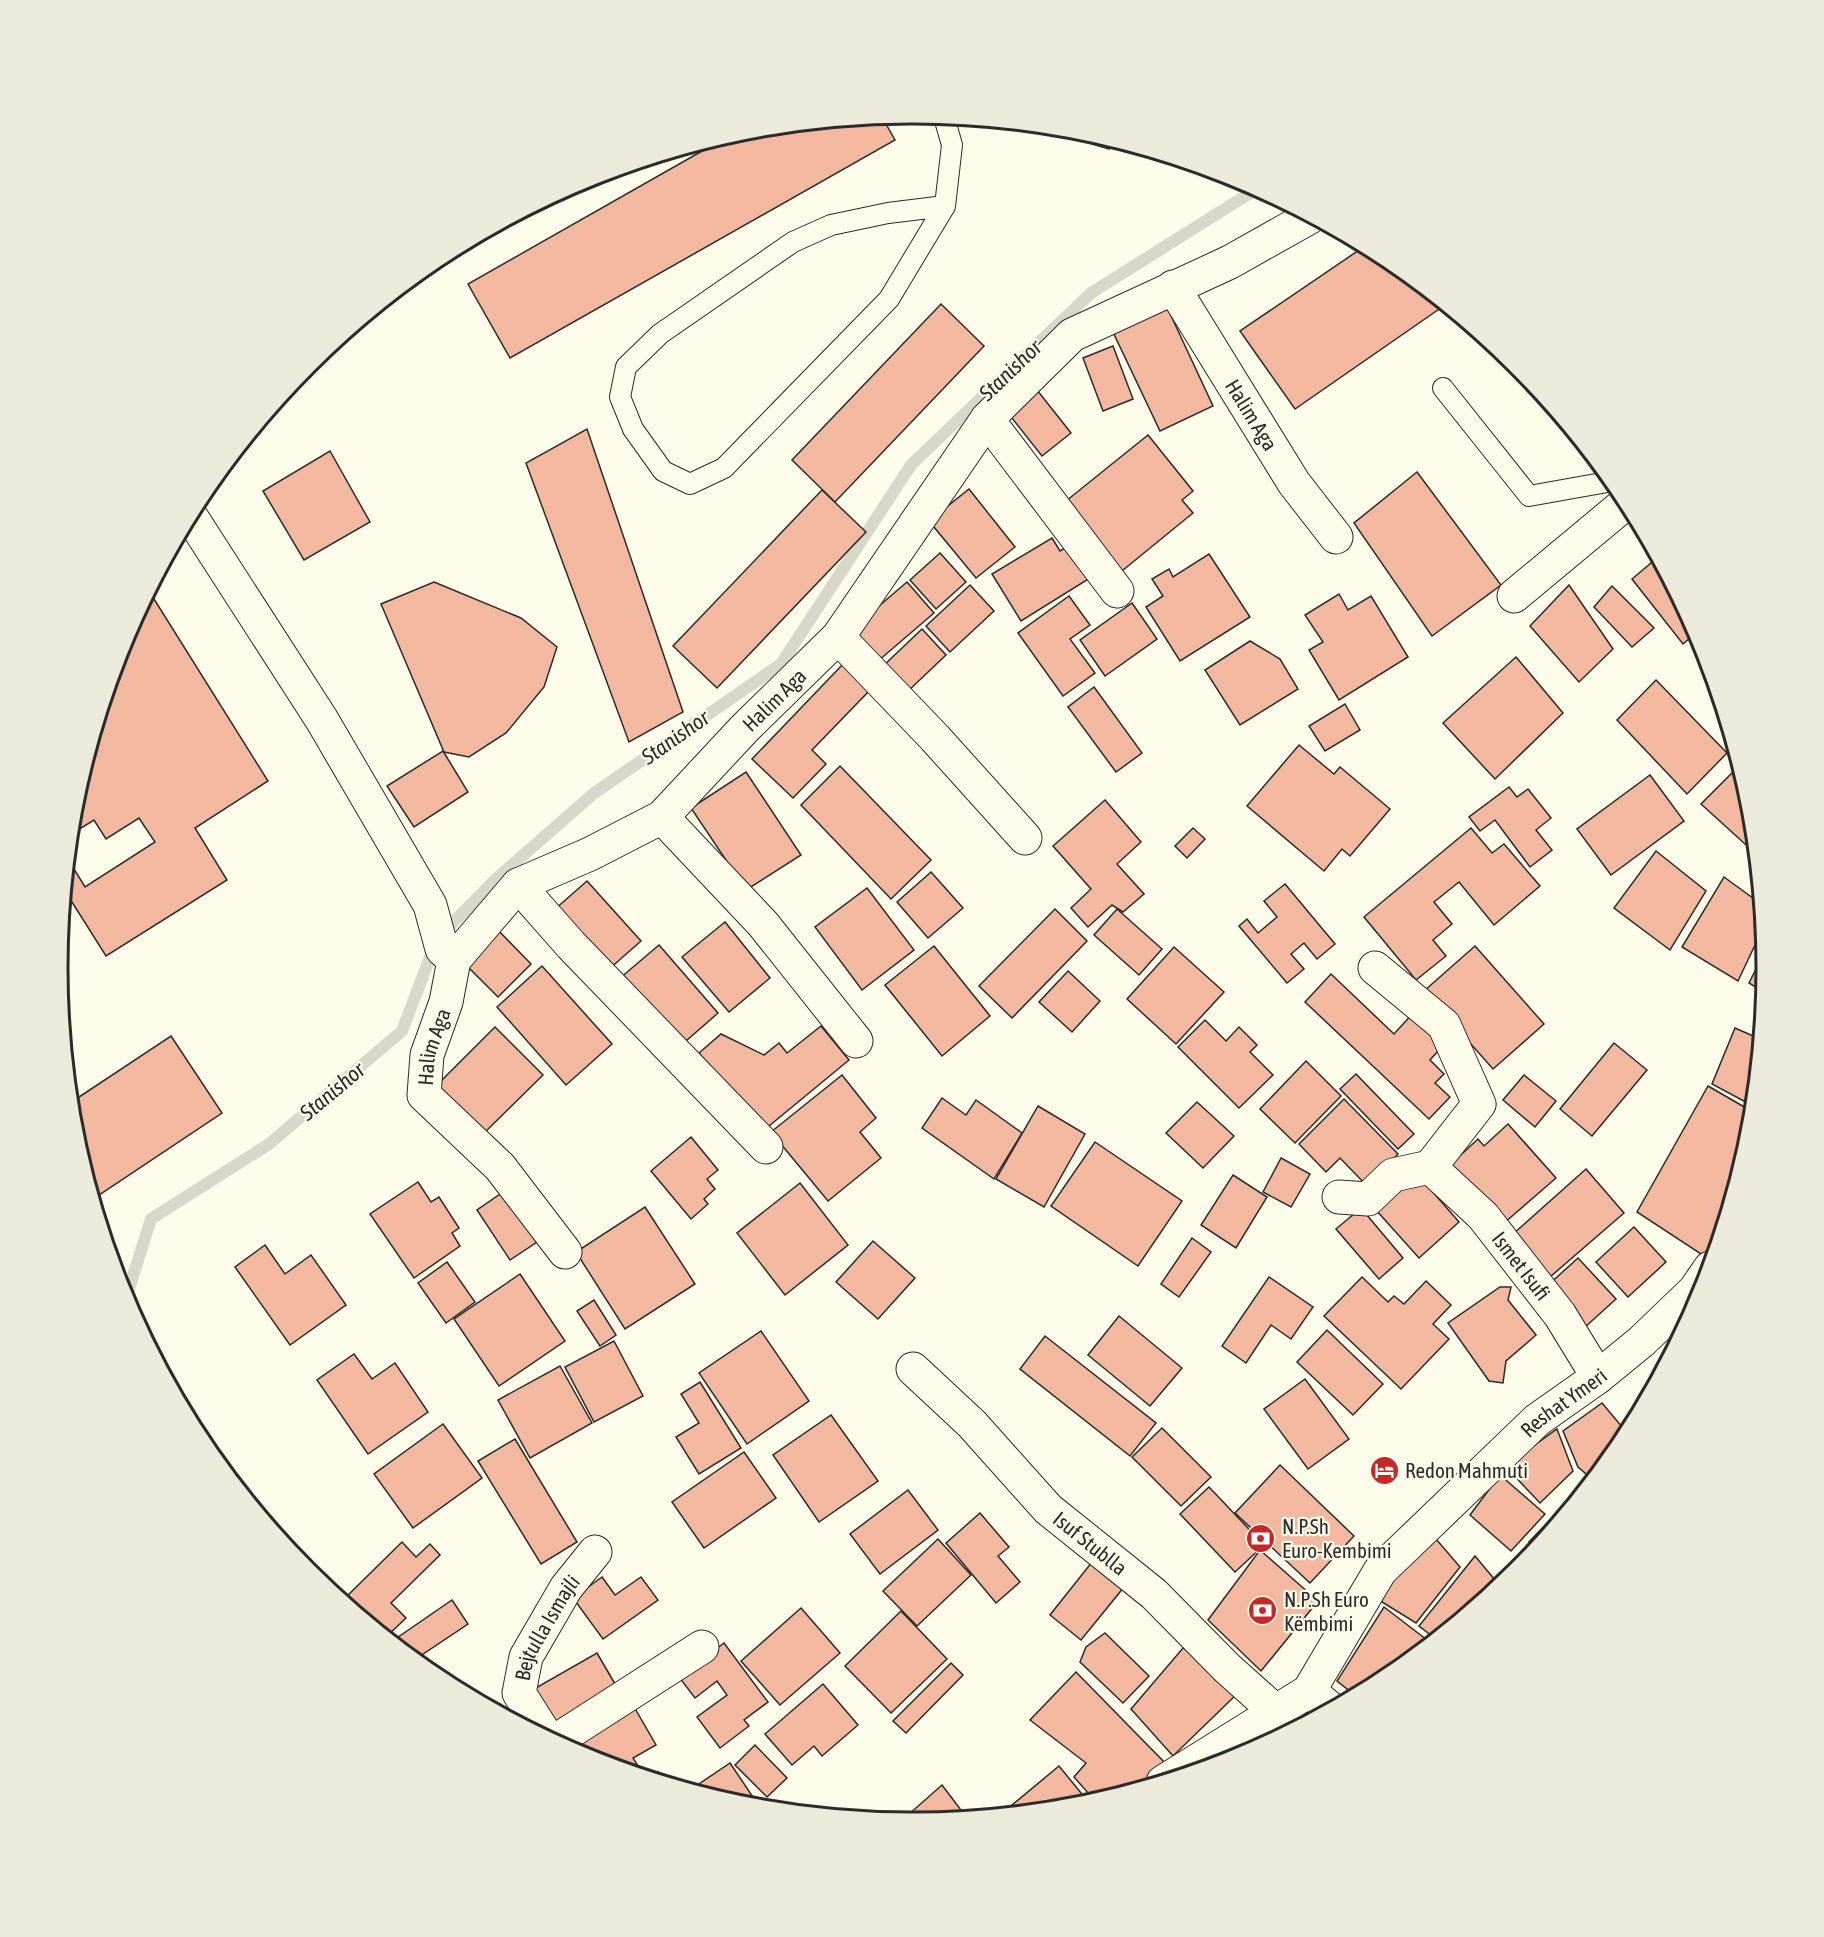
<svg xmlns="http://www.w3.org/2000/svg" width="1824" height="1937" font-family="'Asap Condensed',sans-serif">
<style>
.lines{fill:none;stroke-linecap:round;stroke-linejoin:round}
.stream{stroke:#d8d7c9;stroke-width:12}
.building{fill:#f2b8a0;stroke:#2b2b2b;stroke-width:1.5}
.lane-casing{stroke:#2b2b2b;stroke-width:22}
.street-casing{stroke:#2b2b2b;stroke-width:35}
.lane{stroke:#fdfbea;stroke-width:20}
.street{stroke:#fdfbea;stroke-width:33}
.labels{text-anchor:middle;dominant-baseline:central;stroke-width:4.5;stroke-linejoin:round;paint-order:stroke}
.street-label{font-size:21px;fill:#2b2b2b;stroke:#fdfbea}
.poi-label{font-size:21px;fill:#2b2b2b;stroke:#fdfbea;text-anchor:start}
.water-label{font-size:22px;font-style:italic;fill:#2b2b2b;stroke:#fdfbea}
.rim{fill:none;stroke:#2b2b2b;stroke-width:3}
</style>
<rect width="100%" height="100%" fill="#fdfbea"/>
<g class="lines">
<polyline class="stream" points="125,1301 151,1219 269,1144 402,1031 437,939 495,880 593,794 781,664 911,465 1091,293 1258,188"/>
</g>
<g class="building">
<polygon points="882,117 895,140 510,358 468,284 732,134 746,130"/>
<polygon points="1034,126 1079,130 1112,140 1109,149"/>
<polygon points="1365,246 1387,258 1445,305 1295,409 1240,331"/>
<polygon points="941,304 984,346 835,502 792,460"/>
<polygon points="1166,305 1213,406 1160,431 1112,330"/>
<polygon points="1113,346 1133,399 1103,411 1083,358"/>
<polygon points="1037,390 1071,433 1042,456 1008,413"/>
<polygon points="587,429 683,712 629,742 526,463"/>
<polygon points="1148,435 1193,491 1182,500 1193,513 1117,575 1061,505"/>
<polygon points="330,451 370,522 304,560 263,491"/>
<polygon points="1417,472 1501,585 1432,636 1354,523"/>
<polygon points="969,489 1015,547 976,578 929,521"/>
<polygon points="822,490 866,532 717,688 673,646"/>
<polygon points="1052,538 1060,551 1070,545 1090,578 1021,621 992,574"/>
<polygon points="940,553 966,582 936,609 910,580"/>
<polygon points="1209,554 1250,617 1180,661 1146,607 1163,596 1152,579 1169,569 1173,577"/>
<polygon points="1657,558 1697,632 1683,644 1632,579"/>
<polygon points="434,582 521,618 557,647 544,687 506,733 469,757 444,752 381,604"/>
<polygon points="907,582 934,613 878,661 851,630"/>
<polygon points="970,585 994,611 950,652 926,626"/>
<polygon points="1569,585 1613,649 1579,682 1530,626"/>
<polygon points="1612,586 1654,628 1632,647 1594,607"/>
<polygon points="149,591 268,781 195,828 227,880 106,956 65,891 68,859 85,887 155,842 139,818 106,839 94,820 73,833 71,830 74,801 122,641"/>
<polygon points="1339,594 1348,610 1371,596 1408,657 1339,700 1309,650 1323,642 1305,615"/>
<polygon points="1069,596 1090,625 1070,639 1095,673 1063,696 1018,633"/>
<polygon points="1132,603 1157,639 1105,676 1080,640"/>
<polygon points="922,629 946,655 906,693 882,667"/>
<polygon points="1250,641 1280,659 1298,689 1240,725 1205,670"/>
<polygon points="1516,657 1563,713 1495,779 1443,723"/>
<polygon points="844,663 871,689 812,750 826,764 793,798 752,759"/>
<polygon points="1656,680 1727,753 1687,794 1617,720"/>
<polygon points="1094,687 1142,753 1116,772 1068,707"/>
<polygon points="1345,704 1360,730 1325,751 1309,726"/>
<polygon points="1299,745 1334,774 1340,767 1390,809 1350,856 1342,849 1324,871 1247,806"/>
<polygon points="443,751 468,792 414,827 387,786"/>
<polygon points="1740,765 1751,802 1756,854 1701,804"/>
<polygon points="840,766 931,860 891,899 801,805"/>
<polygon points="746,772 801,855 746,890 691,808"/>
<polygon points="1650,775 1684,821 1611,875 1577,829"/>
<polygon points="1509,787 1517,797 1528,789 1551,818 1536,830 1552,850 1530,867 1495,820 1480,831 1469,817"/>
<polygon points="1105,800 1141,842 1117,864 1144,894 1123,912 1112,905 1088,927 1071,908 1091,889 1053,846"/>
<polygon points="1193,828 1205,839 1187,858 1175,846"/>
<polygon points="1471,828 1492,853 1504,844 1540,886 1494,925 1459,882 1434,902 1452,924 1433,940 1446,956 1416,980 1364,917"/>
<polygon points="1656,851 1706,891 1670,950 1614,908"/>
<polygon points="931,872 963,908 928,938 897,902"/>
<polygon points="1724,877 1761,904 1763,928 1738,981 1682,947"/>
<polygon points="587,881 641,941 608,970 554,910"/>
<polygon points="1285,884 1335,944 1317,959 1304,943 1291,954 1304,969 1287,983 1239,926 1247,919 1258,933 1277,917 1264,901"/>
<polygon points="867,888 914,950 862,990 815,927"/>
<polygon points="1055,909 1087,941 1012,1018 979,986"/>
<polygon points="1117,909 1162,949 1139,975 1094,935"/>
<polygon points="725,922 770,978 729,1012 682,957"/>
<polygon points="494,926 531,964 498,997 460,959"/>
<polygon points="659,945 718,1013 678,1048 619,979"/>
<polygon points="934,946 990,1016 942,1056 885,985"/>
<polygon points="1475,946 1544,1024 1493,1069 1424,991"/>
<polygon points="1174,947 1224,992 1176,1044 1127,999"/>
<polygon points="1765,951 1767,968 1765,993 1749,983"/>
<polygon points="542,966 612,1044 566,1085 497,1007"/>
<polygon points="1068,971 1100,1001 1072,1032 1039,1002"/>
<polygon points="1331,974 1394,1034 1415,1011 1447,1041 1430,1060 1444,1074 1435,1083 1450,1097 1429,1119 1305,1002"/>
<polygon points="1205,1020 1226,1041 1239,1027 1257,1045 1250,1052 1273,1075 1239,1108 1178,1047"/>
<polygon points="821,1026 849,1060 763,1131 699,1053 721,1034 764,1055 779,1043 787,1053"/>
<polygon points="495,1027 543,1075 480,1137 433,1089"/>
<polygon points="1735,1028 1760,1039 1753,1106 1712,1084"/>
<polygon points="171,1036 222,1113 93,1199 73,1135 70,1103"/>
<polygon points="1614,1043 1647,1070 1592,1136 1560,1109"/>
<polygon points="1306,1061 1341,1096 1295,1143 1260,1109"/>
<polygon points="1356,1074 1414,1134 1398,1149 1340,1089"/>
<polygon points="842,1075 876,1118 860,1132 881,1158 828,1201 771,1132"/>
<polygon points="1524,1075 1556,1101 1535,1127 1503,1100"/>
<polygon points="1708,1086 1753,1112 1750,1136 1721,1232 1707,1258 1637,1212"/>
<polygon points="942,1098 966,1115 976,1100 1022,1133 994,1179 922,1128"/>
<polygon points="1344,1099 1398,1154 1367,1186 1340,1158 1326,1172 1299,1144"/>
<polygon points="1197,1102 1234,1136 1203,1168 1166,1133"/>
<polygon points="1038,1106 1085,1134 1044,1207 996,1179"/>
<polygon points="1508,1124 1556,1178 1503,1224 1451,1164 1478,1139 1484,1146"/>
<polygon points="691,1137 718,1170 707,1179 715,1189 704,1199 708,1204 691,1219 651,1171"/>
<polygon points="1095,1142 1182,1201 1138,1266 1051,1206"/>
<polygon points="1281,1158 1310,1174 1291,1207 1263,1192"/>
<polygon points="1586,1169 1624,1213 1550,1277 1513,1234"/>
<polygon points="1417,1174 1459,1222 1419,1258 1376,1210"/>
<polygon points="1233,1175 1267,1197 1236,1248 1201,1225"/>
<polygon points="418,1182 431,1202 439,1197 459,1228 452,1233 460,1246 414,1278 370,1214"/>
<polygon points="800,1183 848,1245 785,1295 737,1233"/>
<polygon points="506,1190 540,1240 510,1260 477,1210"/>
<polygon points="645,1207 695,1284 625,1329 576,1252"/>
<polygon points="1361,1208 1403,1258 1379,1279 1336,1229"/>
<polygon points="1634,1227 1666,1262 1628,1297 1596,1262"/>
<polygon points="1192,1238 1211,1252 1179,1297 1161,1284"/>
<polygon points="873,1241 915,1278 878,1319 836,1282"/>
<polygon points="265,1245 285,1274 311,1255 346,1305 290,1345 235,1267"/>
<polygon points="1578,1258 1616,1299 1584,1328 1547,1286"/>
<polygon points="447,1262 475,1302 446,1323 418,1283"/>
<polygon points="520,1274 565,1341 499,1386 454,1319"/>
<polygon points="1269,1277 1313,1307 1291,1339 1271,1325 1246,1363 1222,1346"/>
<polygon points="1362,1277 1388,1302 1394,1296 1404,1304 1426,1281 1451,1305 1433,1324 1449,1339 1401,1389 1324,1316"/>
<polygon points="1500,1287 1511,1287 1508,1300 1536,1335 1506,1361 1503,1383 1489,1381 1448,1323"/>
<polygon points="594,1300 616,1335 600,1346 577,1311"/>
<polygon points="1119,1316 1182,1368 1150,1406 1088,1355"/>
<polygon points="1327,1330 1383,1384 1353,1415 1297,1362"/>
<polygon points="761,1331 809,1401 747,1444 699,1373"/>
<polygon points="1045,1336 1156,1423 1130,1456 1020,1369"/>
<polygon points="614,1341 643,1396 594,1422 565,1367"/>
<polygon points="354,1354 372,1379 395,1363 428,1412 368,1454 317,1380"/>
<polygon points="560,1366 592,1423 530,1458 498,1400"/>
<polygon points="1305,1379 1349,1439 1308,1469 1264,1409"/>
<polygon points="700,1382 741,1448 699,1474 676,1437 699,1423 681,1394"/>
<polygon points="1645,1402 1630,1430 1623,1422"/>
<polygon points="1602,1403 1628,1434 1593,1480 1578,1467 1563,1431"/>
<polygon points="831,1415 878,1481 819,1522 773,1455"/>
<polygon points="443,1424 482,1478 413,1528 374,1474"/>
<polygon points="1162,1428 1211,1477 1181,1506 1132,1457"/>
<polygon points="1557,1429 1573,1471 1540,1503 1505,1466"/>
<polygon points="515,1439 577,1542 541,1564 478,1461"/>
<polygon points="744,1452 776,1498 704,1548 672,1502"/>
<polygon points="1280,1465 1354,1536 1310,1583 1235,1513"/>
<polygon points="1500,1475 1545,1514 1511,1551 1470,1515"/>
<polygon points="1585,1483 1588,1485 1537,1549 1529,1542"/>
<polygon points="1209,1487 1264,1545 1235,1572 1180,1514"/>
<polygon points="908,1490 938,1530 880,1574 850,1534"/>
<polygon points="980,1513 1009,1547 998,1556 1020,1582 996,1603 946,1543"/>
<polygon points="1430,1532 1460,1567 1416,1623 1374,1597"/>
<polygon points="938,1539 971,1575 917,1626 883,1591"/>
<polygon points="402,1542 416,1557 430,1544 440,1555 391,1603 406,1618 386,1637 342,1601"/>
<polygon points="1260,1550 1318,1601 1261,1671 1208,1620"/>
<polygon points="1475,1556 1500,1586 1436,1639 1419,1626"/>
<polygon points="1092,1562 1124,1587 1081,1640 1050,1615"/>
<polygon points="602,1577 615,1595 641,1577 658,1600 603,1639 573,1598"/>
<polygon points="452,1600 468,1624 414,1660 391,1642"/>
<polygon points="1384,1607 1431,1643 1387,1680 1356,1696 1337,1681"/>
<polygon points="801,1608 840,1653 780,1705 741,1661"/>
<polygon points="901,1611 947,1659 891,1713 845,1666"/>
<polygon points="1105,1633 1149,1676 1123,1703 1080,1662 1086,1647"/>
<polygon points="1189,1641 1239,1692 1173,1756 1131,1709"/>
<polygon points="724,1643 768,1702 744,1720 749,1726 720,1748 697,1717 727,1695 717,1681 695,1698 679,1677"/>
<polygon points="597,1653 622,1696 559,1733 534,1689"/>
<polygon points="951,1663 963,1675 906,1733 893,1721"/>
<polygon points="1076,1672 1167,1765 1126,1793 1096,1802 1074,1777 1086,1763 1030,1720"/>
<polygon points="823,1684 858,1725 822,1756 814,1746 792,1765 765,1734"/>
<polygon points="633,1705 656,1745 633,1758 643,1774 584,1758 561,1746"/>
<polygon points="755,1745 787,1778 767,1797 735,1765"/>
<polygon points="730,1763 761,1809 745,1807 690,1790"/>
<polygon points="1059,1766 1090,1804 1000,1815"/>
<polygon points="658,1772 666,1783 649,1778"/>
<polygon points="942,1785 967,1818 900,1822"/>
</g>
<g class="lines">
<defs>
<g id="lane">
<polyline points="944,117 952,145 945,206 889,299 724,468 690,484 663,471 633,429 620,397 626,367 660,334 793,242 831,225 888,213 945,206"/>
<polyline points="1443,388 1529,496 1613,481"/>
</g>
<g id="street">
<path id="s1" d="M1173 287 1294 483 1336 537"/>
<polyline points="987,419 1117,591"/>
<polyline points="190,515 322,720 430,905 442,949 454,960"/>
<polyline points="1514,596 1627,502"/>
<polyline points="838,637 935,738 1025,838"/>
<polyline points="662,817 763,924 856,1041"/>
<polyline points="518,885 571,945 766,1147"/>
<path id="s2" d="M1430 1167 1483 1216 1560 1315 1598 1377"/>
<polyline points="1339,1197 1368,1199 1393,1175 1430,1167 1479,1104 1444,1025 1375,968"/>
<path id="s3" d="M565 1252 500 1167 424 1095 427 1055 446 1002 454 960 518 885 590 854 662 817 745 728 838 637 987 419 1072 335 1230 262 1310 217"/>
<path id="s4" d="M913 1369 972 1424 1048 1509 1154 1594 1227 1668 1275 1711"/>
<polyline points="1309,1691 1331,1709"/>
<path id="s5" d="M548 1739 519 1693 526 1657 566 1588 595 1552"/>
<polyline points="554,1742 702,1647"/>
<path id="s6" d="M1163 1782 1309 1691 1380 1571 1537 1420 1598 1377 1642 1341 1695 1290 1710 1268"/>
</g>
</defs>
<use href="#lane" class="lane-casing"/>
<use href="#street" class="street-casing"/>
<use href="#lane" class="lane"/>
<use href="#street" class="street"/>
</g>
<defs>
<symbol id="hotel-disc" viewBox="-11 -11 22 22"><circle r="9.5" fill="#c62828" stroke="#fdfbea"/><path d="M-6-4.5h1.5V1H6V5H4.5V3h-9V5H-6ZM-4 0a1.8 1.8 0 1 1 3.6 0ZM.5 0V-2.5h3Q6-2.5 6 0Z" fill="#fff"/></symbol>
<symbol id="bank-disc" viewBox="-11 -11 22 22"><circle r="9.5" fill="#c62828" stroke="#fdfbea"/><path d="M-6-4H6V4H-6ZM0-2.3a2.3 2.3 0 1 0 0 4.6a2.3 2.3 0 1 0 0-4.6Z" fill="#fff"/></symbol>
</defs>
<g fill-rule="evenodd">
<use href="#hotel-disc" x="1368" y="1454" width="33" height="33"/>
<use href="#bank-disc" x="1244" y="1522" width="33" height="33"/>
<use href="#bank-disc" x="1246" y="1594" width="33" height="33"/>
</g>
<g class="labels">
<g class="street-label">
<text stroke="none"><textPath href="#s1" startOffset="150">Halim Aga</textPath></text>
<text stroke="none"><textPath href="#s3" startOffset="771">Halim Aga</textPath></text>
<text stroke="none"><textPath href="#s3" startOffset="261">Halim Aga</textPath></text>
<text stroke="none"><textPath href="#s2" startOffset="135">Ismet Isufi</textPath></text>
<text stroke="none"><textPath href="#s6" startOffset="561">Reshat Ymeri</textPath></text>
<text stroke="none"><textPath href="#s4" startOffset="249">Isuf Stublla</textPath></text>
<text stroke="none"><textPath href="#s5" startOffset="126">Bejtulla Ismajli</textPath></text>
</g>
<g class="poi-label">
<text x="1405" y="1470">Redon Mahmuti</text>
<text x="1282" y="1526">N.P.Sh<tspan x="1282" dy="24">Euro-Kembimi</tspan></text>
<text x="1284" y="1599">N.P.Sh Euro<tspan x="1284" dy="24">Këmbimi</tspan></text>
</g>
<g class="water-label">
<text transform="translate(1010 370) rotate(-44)">Stanishor</text>
<text transform="translate(675 737) rotate(-35)">Stanishor</text>
<text transform="translate(332 1091) rotate(-40)">Stanishor</text>
</g>
</g>
<path d="M0 0H1824V1937H0ZM68 968a844 844 0 1 1 1688 0a844 844 0 1 1-1688 0Z" fill="#eceadb" fill-rule="evenodd"/>
<path class="rim" d="M68 968a844 844 0 1 1 1688 0a844 844 0 1 1-1688 0Z"/>
</svg>
